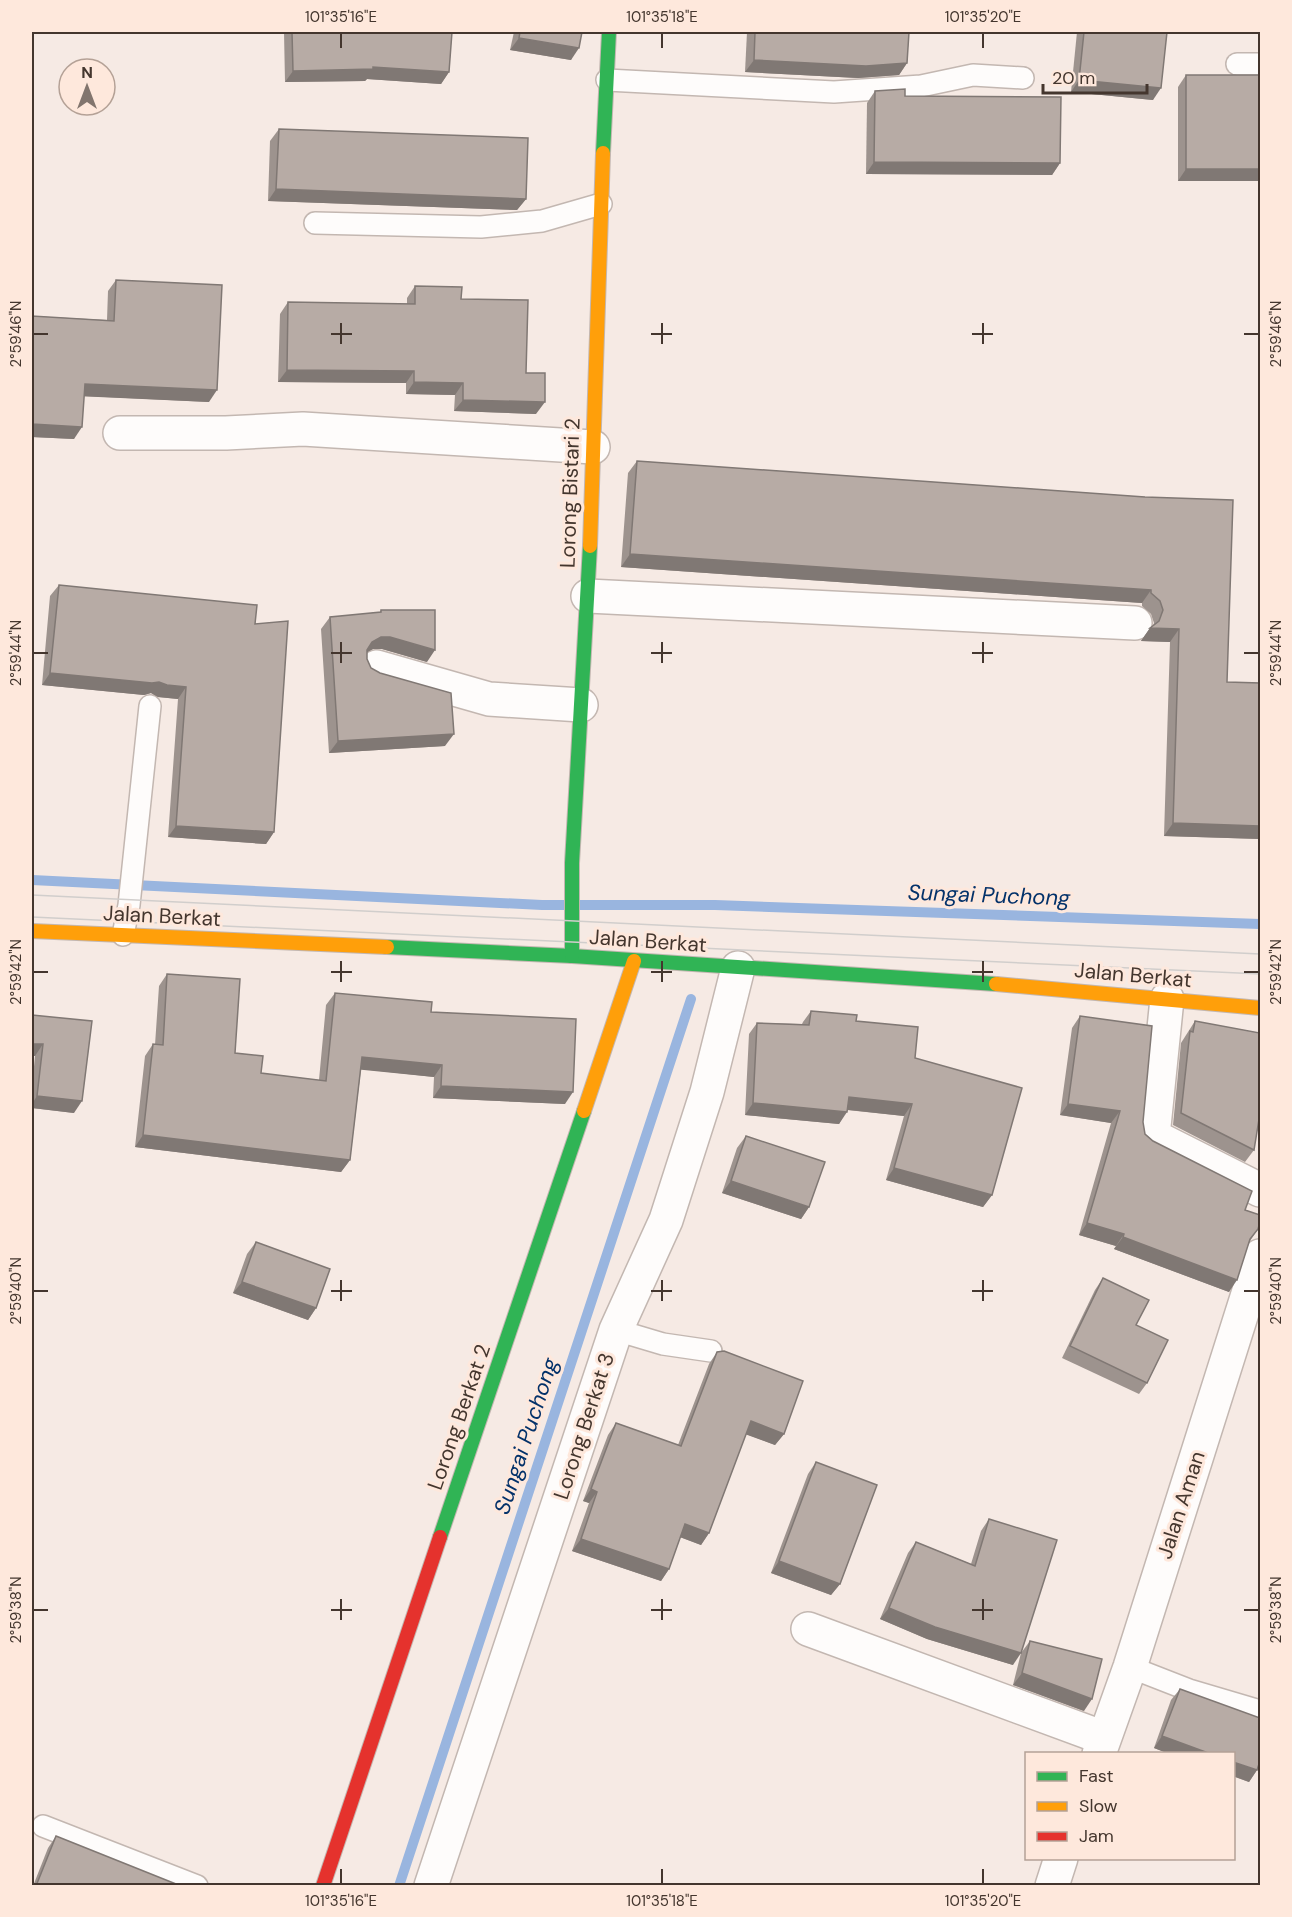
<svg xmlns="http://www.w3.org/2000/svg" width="1292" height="1917" font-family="'DM Sans',sans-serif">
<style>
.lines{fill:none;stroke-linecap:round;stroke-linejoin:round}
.stream{stroke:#99b5df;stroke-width:10}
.lane-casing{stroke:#c3b7b1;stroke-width:24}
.street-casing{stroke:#c3b7b1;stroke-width:36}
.fast-casing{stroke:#c3b7b1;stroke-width:16}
.slow-casing{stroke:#c3b7b1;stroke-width:16}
.jam-casing{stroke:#c3b7b1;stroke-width:16}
.lane{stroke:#fefcfb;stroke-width:21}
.street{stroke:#fefcfb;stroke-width:33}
.fast{stroke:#30b455;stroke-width:14}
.slow{stroke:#ff9f0a;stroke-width:14}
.jam{stroke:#e5322d;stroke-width:14}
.tram{stroke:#d1cecc;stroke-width:1.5}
.wall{fill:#9d938e}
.shaded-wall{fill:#807874}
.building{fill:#b7aba5;stroke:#807874;stroke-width:1.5}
.ticks{fill:none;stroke:#44362e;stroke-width:2}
.labels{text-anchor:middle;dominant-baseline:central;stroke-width:6;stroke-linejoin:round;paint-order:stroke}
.street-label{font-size:21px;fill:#44362e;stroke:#fee8dc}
.water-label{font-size:22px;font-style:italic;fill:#04326a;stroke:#fee8dc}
.neatline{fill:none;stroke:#44362e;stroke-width:2}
.ticks-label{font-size:15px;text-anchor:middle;fill:#44362e}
</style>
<rect width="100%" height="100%" fill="#f6eae4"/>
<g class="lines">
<g class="stream">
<polyline points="32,880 542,905 715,905 1260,924"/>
<polyline points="399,1886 691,999"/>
</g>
<defs>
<g id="lane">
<polyline points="1237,64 1260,64"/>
<polyline points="607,80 834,92 921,86 973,75 1023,78"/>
<polyline points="315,223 481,227 542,221 601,204"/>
<polyline points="123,935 129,905 150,706"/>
<polyline points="616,1330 663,1344 711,1351"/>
<polyline points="1130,1667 1189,1690 1260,1711"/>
<polyline points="43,1826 197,1886"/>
</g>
<g id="street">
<polyline points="120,433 226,433 303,429 593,447"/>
<polyline points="588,596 1135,623"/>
<polyline points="377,667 489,699 581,705"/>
<polyline points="1167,999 1153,1136 1260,1190"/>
<polyline points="808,1629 1104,1738"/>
<polyline points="1099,1754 1130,1667 1260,1256"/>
<polyline points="431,1886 616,1330 666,1220 707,1092 738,968"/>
<polyline points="1052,1886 1061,1858"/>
</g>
<g id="fast">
<polyline points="603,153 609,32"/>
<polyline points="387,947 572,956 996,984"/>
<polyline points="572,956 572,863 590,546"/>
<polyline points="440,1537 584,1111"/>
</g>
<g id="slow">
<polyline points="590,546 603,153"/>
<polyline points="32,931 387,947"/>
<polyline points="996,984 1260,1008"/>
<polyline points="584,1111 634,961"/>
</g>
<polyline id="jam" points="323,1886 440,1537"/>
</defs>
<use href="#lane" class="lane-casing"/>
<use href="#street" class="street-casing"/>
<use href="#fast" class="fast-casing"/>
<use href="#slow" class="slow-casing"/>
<use href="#jam" class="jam-casing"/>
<use href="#lane" class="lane"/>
<use href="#street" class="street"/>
<use href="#fast" class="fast"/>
<use href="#slow" class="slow"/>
<use href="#jam" class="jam"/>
<g class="tram">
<polyline points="32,895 1260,954"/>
<polyline points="32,917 1260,974"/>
</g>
</g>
<g class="wall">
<polygon points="284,32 452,32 449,72 441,84 367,79 365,81 285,82"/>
<polygon points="514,32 582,32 571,60 510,50"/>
<polygon points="747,32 909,32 907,63 899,75 858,78 745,72"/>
<polygon points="1077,32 1167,32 1153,100 1071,92"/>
<polygon points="1186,75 1260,181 1178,181 1178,87"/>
<polygon points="875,91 905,96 1060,163 1052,175 866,174 867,103"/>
<polygon points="279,129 526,199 517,210 268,201 270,141"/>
<polygon points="116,280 209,402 84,396 74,439 32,437 32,316 107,320 108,291"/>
<polygon points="415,286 461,299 526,373 536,414 454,411 455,395 406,394 406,383 278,382 280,314 288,302 407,304 407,298"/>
<polygon points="637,461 1145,497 1227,682 1260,683 1260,839 1164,836 1170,642 1141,641 1150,628 1153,626 1154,623 1151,614 1142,606 1142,603 621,567 628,473"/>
<polygon points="59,585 255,624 274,832 266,844 168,837 178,699 158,697 151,693 144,695 42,685 50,596"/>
<polygon points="381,610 427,662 382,649 373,649 367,652 367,659 371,668 445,746 329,753 321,629 330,617 379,613"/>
<polygon points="167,974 235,1053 261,1073 319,1080 326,1005 335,993 431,1012 565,1104 433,1098 434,1077 361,1069 350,1160 341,1172 135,1147 145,1056 153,1044 155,1045 159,986"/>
<polygon points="811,1011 856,1021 915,1058 992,1195 983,1207 886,1180 904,1116 847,1110 839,1124 745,1115 749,1034 757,1023 802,1024 803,1022"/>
<polygon points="32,1015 74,1113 32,1108 32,1087 35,1056 32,1056"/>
<polygon points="1080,1016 1143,1122 1145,1134 1153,1141 1245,1210 1258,1229 1250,1241 1229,1292 1114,1249 1116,1246 1079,1235 1111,1123 1060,1115 1072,1028"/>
<polygon points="1195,1021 1254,1150 1245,1162 1173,1125 1181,1043"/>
<polygon points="746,1136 809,1207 801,1219 722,1193 737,1148"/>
<polygon points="256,1242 316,1308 308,1320 233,1293 247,1254"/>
<polygon points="1103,1278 1136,1325 1147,1383 1139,1394 1062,1358 1095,1290"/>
<polygon points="717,1352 784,1434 775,1445 746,1434 709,1533 701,1545 680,1537 669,1569 661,1581 572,1551 589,1503 583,1501 608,1435 616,1423 678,1445 709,1364"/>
<polygon points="816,1462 840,1584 831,1595 771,1573 808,1474"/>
<polygon points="989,1519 1013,1665 927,1639 880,1619 908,1553 916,1542 971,1564 981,1531"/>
<polygon points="1030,1641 1084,1711 1013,1685 1021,1653"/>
<polygon points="1180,1689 1257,1770 1249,1782 1154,1748 1171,1700"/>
<polygon points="56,1836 181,1886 33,1886 48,1848"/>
</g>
<g class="shaded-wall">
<polygon points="519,38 579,48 571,60 510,50"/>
<polygon points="754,60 907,63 899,75 858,78 745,72"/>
<polygon points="373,67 449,72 441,84 367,79 365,81 285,82 293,71"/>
<polygon points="1079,80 1161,88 1153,100 1071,92"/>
<polygon points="874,162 1060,163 1052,175 866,174"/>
<polygon points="1186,169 1260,169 1260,181 1178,181"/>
<polygon points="276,189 526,199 517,210 268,201"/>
<polygon points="287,370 414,371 406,383 278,382"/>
<polygon points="414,382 463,383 455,395 406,394"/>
<polygon points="85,384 217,390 209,402 76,396"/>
<polygon points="463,400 545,402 536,414 454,411"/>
<polygon points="32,424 82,427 74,439 32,437"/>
<polygon points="630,554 1151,590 1142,603 621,567"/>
<polygon points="1150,628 1179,629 1170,642 1141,641"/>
<polygon points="381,637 390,637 435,650 427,662 382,649 373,649 364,654 372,642"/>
<polygon points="50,673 159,682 186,687 178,699 158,697 151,693 144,695 42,685"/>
<polygon points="454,734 445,746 329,753 338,741"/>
<polygon points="1173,823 1260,826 1260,839 1164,836"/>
<polygon points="176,826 274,832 266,844 168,837"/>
<polygon points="32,1044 43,1044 35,1056 32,1056"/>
<polygon points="362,1057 442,1065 434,1077 354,1069"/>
<polygon points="441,1086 573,1092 565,1104 433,1098"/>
<polygon points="37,1096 82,1101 74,1113 32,1108 32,1104"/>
<polygon points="849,1097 912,1104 904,1116 840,1109"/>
<polygon points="753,1103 847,1112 839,1124 745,1115"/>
<polygon points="1068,1104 1120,1111 1111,1123 1060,1115"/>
<polygon points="143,1135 350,1160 341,1172 135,1147"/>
<polygon points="894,1168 992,1195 983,1207 886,1180"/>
<polygon points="731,1181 809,1207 801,1219 722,1193"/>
<polygon points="1087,1223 1124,1234 1116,1246 1079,1235"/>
<polygon points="1123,1237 1237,1280 1229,1292 1114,1249"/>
<polygon points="242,1282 316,1308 308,1320 233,1293"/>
<polygon points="751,1421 784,1434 775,1445 742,1433"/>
<polygon points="591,1489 597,1492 589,1503 583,1501"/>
<polygon points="685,1524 709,1533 701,1545 677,1536"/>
<polygon points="581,1539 669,1569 661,1581 572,1551"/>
<polygon points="779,1561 840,1584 831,1595 771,1573"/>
<polygon points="889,1608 1021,1653 1013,1665 927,1639 880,1619"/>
<polygon points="1022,1673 1092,1699 1084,1711 1013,1685"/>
<polygon points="1162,1736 1211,1754 1169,1754 1154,1748"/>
<polygon points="1233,1762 1257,1770 1249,1782 1233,1776"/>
</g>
<g class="building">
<polygon points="292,32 452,32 449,72 373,67 373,69 293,71"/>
<polygon points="520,32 582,32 579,48 519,38"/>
<polygon points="755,32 909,32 907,63 866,66 754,60"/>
<polygon points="1084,32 1167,32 1161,88 1079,80"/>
<rect x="1186" y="75" width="74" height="94"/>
<polygon points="905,89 905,96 1061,97 1060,163 874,162 875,91"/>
<polygon points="279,129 528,138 526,199 276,189"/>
<polygon points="116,280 222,285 217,390 85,384 82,427 32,424 32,316 114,321"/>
<polygon points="415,286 462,287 461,299 528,300 526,373 545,373 545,402 463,400 463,383 414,382 414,371 287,370 288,302 415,304"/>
<polygon points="637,461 1145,497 1233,500 1227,682 1260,683 1260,826 1173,823 1179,629 1150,628 1159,621 1163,610 1160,601 1151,593 1151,590 630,554"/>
<polygon points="59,585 257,605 255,624 288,621 274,832 176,826 186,687 167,685 159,682 152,683 50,673"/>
<polygon points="381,610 435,610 435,650 390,637 381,637 372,642 367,650 367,659 371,668 380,673 451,693 454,734 338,741 330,617 381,612"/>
<polygon points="167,974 240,979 235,1053 263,1056 261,1073 326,1081 335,993 432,1002 431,1012 576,1019 573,1092 441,1086 442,1065 362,1057 350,1160 143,1135 153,1044 163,1045"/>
<polygon points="811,1011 857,1015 856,1021 918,1027 915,1058 1022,1088 992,1195 894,1168 912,1104 849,1097 847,1112 753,1103 757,1023 809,1025"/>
<polygon points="32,1015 92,1021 82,1101 37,1096 43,1044 32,1044"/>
<polygon points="1080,1016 1152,1026 1143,1122 1145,1134 1153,1141 1252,1191 1245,1210 1260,1215 1260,1222 1258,1229 1250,1239 1237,1280 1123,1237 1124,1234 1087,1223 1120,1111 1068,1104"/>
<polygon points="1195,1021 1260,1033 1260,1113 1254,1150 1181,1113 1190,1031 1193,1032"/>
<polygon points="746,1136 825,1162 809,1207 731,1181"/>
<polygon points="256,1242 330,1269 316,1308 242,1282"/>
<polygon points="1103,1278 1149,1300 1136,1325 1168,1340 1147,1383 1070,1346"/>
<polygon points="724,1351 803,1381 784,1434 751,1421 709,1533 685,1524 669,1569 581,1539 597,1492 591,1489 616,1423 681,1446 717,1352"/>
<polygon points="816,1462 877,1485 840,1584 779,1561"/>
<polygon points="989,1519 1057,1540 1021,1653 935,1627 889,1608 916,1542 975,1566"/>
<polygon points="1030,1641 1102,1659 1092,1699 1022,1673"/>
<polygon points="1180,1689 1260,1718 1260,1761 1257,1770 1233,1762 1233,1754 1211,1754 1162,1736"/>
<polygon points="56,1836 181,1886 36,1886"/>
</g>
<path class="ticks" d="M341 33V48M662 33V48M983 33V48M341 323V344M662 323V344M983 323V344M33 334H48M331 334H352M651 334H672M972 334H993M1244 334H1259M341 642V663M662 642V663M983 642V663M33 653H48M331 653H352M651 653H672M972 653H993M1244 653H1259M341 961V982M662 961V982M983 961V982M33 972H48M331 972H352M651 972H672M972 972H993M1244 972H1259M341 1280V1301M662 1280V1301M983 1280V1301M33 1291H48M331 1291H352M651 1291H672M972 1291H993M1244 1291H1259M341 1599V1620M662 1599V1620M983 1599V1620M33 1610H48M331 1610H352M651 1610H672M972 1610H993M1244 1610H1259M341 1869V1884M662 1869V1884M983 1869V1884"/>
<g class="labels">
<g class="street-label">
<text transform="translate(570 493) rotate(-88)">Lorong Bistari 2</text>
<text transform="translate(162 916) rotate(3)">Jalan Berkat</text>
<text transform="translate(648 941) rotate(4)">Jalan Berkat</text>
<text transform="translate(1133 975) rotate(5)">Jalan Berkat</text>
<text transform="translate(459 1417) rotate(-71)">Lorong Berkat 2</text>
<text transform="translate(584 1426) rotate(-72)">Lorong Berkat 3</text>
<text transform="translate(1181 1505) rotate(-72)">Jalan Aman</text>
</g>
<g class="water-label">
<text transform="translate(989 895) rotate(2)">Sungai Puchong</text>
<text transform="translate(526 1436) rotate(-72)">Sungai Puchong</text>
</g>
</g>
<rect width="1292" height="1917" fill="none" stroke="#fee8dc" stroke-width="66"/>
<rect x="1025" y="1752" width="210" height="108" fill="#fee8dc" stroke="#b4a196" stroke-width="1.5"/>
<rect x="1037" y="1772" width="30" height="9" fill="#30b455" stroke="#b4a196" stroke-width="1.5"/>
<text x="1079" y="1782" font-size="18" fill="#44362e">Fast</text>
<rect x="1037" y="1802" width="30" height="9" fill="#ff9f0a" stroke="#b4a196" stroke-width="1.5"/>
<text x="1079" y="1812" font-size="18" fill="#44362e">Slow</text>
<rect x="1037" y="1832" width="30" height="9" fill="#e5322d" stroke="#b4a196" stroke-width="1.5"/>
<text x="1079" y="1842" font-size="18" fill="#44362e">Jam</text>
<g transform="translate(87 87)"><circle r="28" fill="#fee8dc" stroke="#b4a196" stroke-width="1.5"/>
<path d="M0-4.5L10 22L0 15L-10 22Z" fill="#82756e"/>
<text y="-9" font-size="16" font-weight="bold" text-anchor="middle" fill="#44362e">N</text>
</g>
<path d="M1043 84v9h104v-9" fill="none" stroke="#44362e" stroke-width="3"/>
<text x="1052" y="84" font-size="18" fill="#44362e" stroke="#fee8dc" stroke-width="4.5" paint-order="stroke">20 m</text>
<rect x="33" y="33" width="1226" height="1851" class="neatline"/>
<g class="ticks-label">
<text x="341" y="22">101°35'16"E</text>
<text x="662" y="22">101°35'18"E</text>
<text x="983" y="22">101°35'20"E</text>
<text transform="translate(16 334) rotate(-90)" y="5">2°59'46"N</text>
<text transform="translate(1276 334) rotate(-90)" y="5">2°59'46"N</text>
<text transform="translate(16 653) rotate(-90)" y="5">2°59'44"N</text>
<text transform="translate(1276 653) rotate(-90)" y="5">2°59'44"N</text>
<text transform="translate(16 972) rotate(-90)" y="5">2°59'42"N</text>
<text transform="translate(1276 972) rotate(-90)" y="5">2°59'42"N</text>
<text transform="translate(16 1291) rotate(-90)" y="5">2°59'40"N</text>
<text transform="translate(1276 1291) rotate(-90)" y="5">2°59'40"N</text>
<text transform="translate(16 1610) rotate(-90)" y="5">2°59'38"N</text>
<text transform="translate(1276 1610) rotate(-90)" y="5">2°59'38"N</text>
<text x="341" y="1906">101°35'16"E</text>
<text x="662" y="1906">101°35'18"E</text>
<text x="983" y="1906">101°35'20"E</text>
</g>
</svg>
